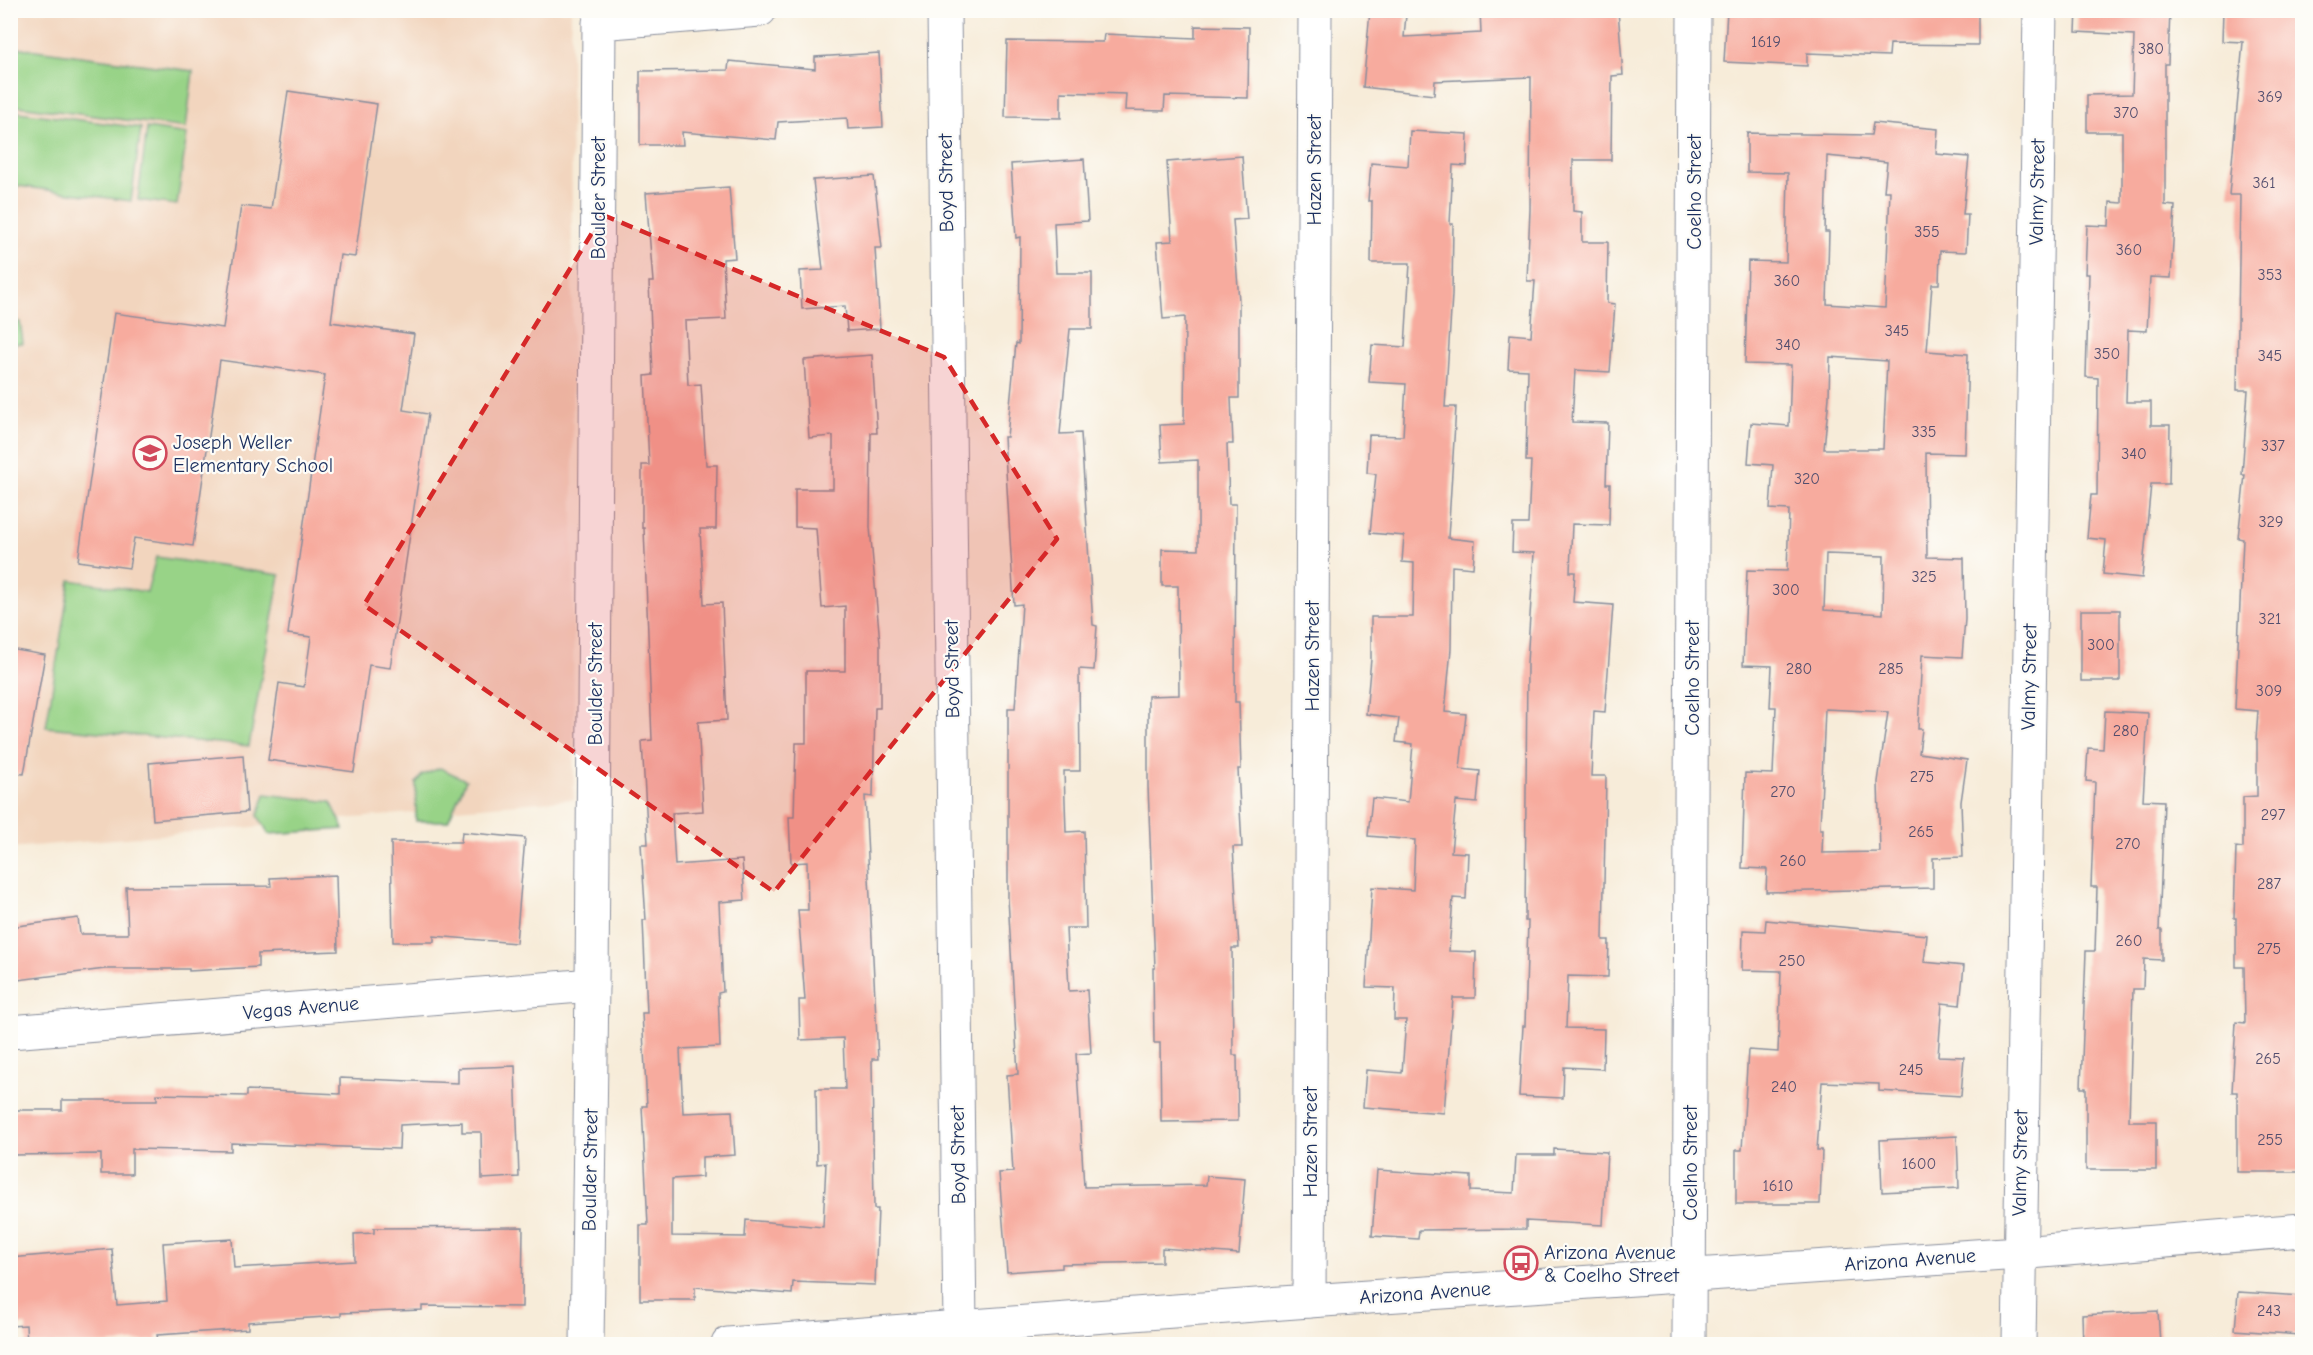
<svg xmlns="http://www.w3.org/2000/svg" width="2313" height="1355" font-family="'Comic Neue',sans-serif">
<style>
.built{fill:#f2d5be}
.green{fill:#98d387;stroke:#5a8172;stroke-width:1.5}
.building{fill:#f7ab9e;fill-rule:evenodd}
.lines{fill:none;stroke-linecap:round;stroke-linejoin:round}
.street-casing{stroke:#898e9c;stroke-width:35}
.street{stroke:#fff;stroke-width:33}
.marked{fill:#d62828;fill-opacity:0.2;stroke:#d62828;stroke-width:4.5;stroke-dasharray:12 8;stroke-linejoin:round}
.labels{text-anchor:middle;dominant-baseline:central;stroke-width:4.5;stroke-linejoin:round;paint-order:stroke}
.number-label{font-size:16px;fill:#524e6e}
.street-label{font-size:20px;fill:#1b2f5e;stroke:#fdfcf7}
.poi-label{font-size:20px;fill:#1b2f5e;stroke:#fdfcf7;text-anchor:start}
</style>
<rect width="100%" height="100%" fill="#fdfcf7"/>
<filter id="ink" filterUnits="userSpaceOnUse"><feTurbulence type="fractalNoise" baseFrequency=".0167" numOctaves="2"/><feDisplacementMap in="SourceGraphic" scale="12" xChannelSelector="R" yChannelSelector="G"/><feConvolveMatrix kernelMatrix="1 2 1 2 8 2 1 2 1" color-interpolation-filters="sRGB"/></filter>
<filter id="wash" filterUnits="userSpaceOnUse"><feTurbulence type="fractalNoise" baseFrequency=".008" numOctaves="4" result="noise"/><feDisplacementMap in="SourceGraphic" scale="24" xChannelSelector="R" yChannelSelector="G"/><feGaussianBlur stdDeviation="1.35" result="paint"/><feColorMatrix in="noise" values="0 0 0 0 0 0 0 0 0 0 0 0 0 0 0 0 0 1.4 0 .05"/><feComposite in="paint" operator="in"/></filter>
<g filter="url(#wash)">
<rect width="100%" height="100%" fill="#f7ecd9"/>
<polygon class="built" points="11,11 571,11 574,799 11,848"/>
<g class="green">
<polygon points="13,47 193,71 186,128 11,105 10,65"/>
<polygon points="11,111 141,128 131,201 11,185"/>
<polygon points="147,128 187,134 177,205 138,200"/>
<polygon points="11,320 20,322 23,343 11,344"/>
<polygon points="156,557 280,575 249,746 46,727 70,580 147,592"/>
<polygon points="440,768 466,780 448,821 416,821 416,783 422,775"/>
<polygon points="265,794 331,802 344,829 269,834 258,816"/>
</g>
<g id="blocks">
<g class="building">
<polygon points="1480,10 1618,10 1623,75 1612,76 1611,160 1573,160 1573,211 1582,212 1582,242 1608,242 1607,303 1615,304 1610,372 1575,370 1572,422 1608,423 1606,484 1610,484 1609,525 1572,524 1570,572 1575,572 1573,602 1613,605 1605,712 1594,711 1591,776 1606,776 1603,940 1609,940 1608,977 1568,976 1566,1028 1604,1029 1603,1069 1564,1067 1563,1098 1519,1096 1523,1026 1525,1026 1528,921 1525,921 1527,663 1534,553 1512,552 1513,524 1528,524 1531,461 1526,461 1528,370 1508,369 1510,334 1531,336 1535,281 1527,281 1530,210 1531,77 1435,81 1434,95 1363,87 1370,11 1406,15 1404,37 1481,33"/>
<polygon points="1727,10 1978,10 1978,45 1890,44 1889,56 1807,53 1807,66 1724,62"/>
<polygon points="2077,10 2170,10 2168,64 2165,64 2165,205 2175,206 2171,278 2150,277 2147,331 2128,330 2126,402 2151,402 2151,425 2170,425 2169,484 2151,484 2142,578 2103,574 2106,540 2087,538 2091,495 2097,495 2098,378 2086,377 2089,274 2085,274 2087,225 2109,226 2110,202 2122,203 2122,132 2087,132 2087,95 2132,94 2134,35 2076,32"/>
<polygon points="2223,10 2302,10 2302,1172 2237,1172 2237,1092 2232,1092 2236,1022 2245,1023 2244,967 2236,967 2236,918 2234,918 2236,847 2243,848 2243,797 2257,796 2257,739 2256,739 2258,711 2235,709 2243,539 2238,538 2245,475 2242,475 2248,390 2237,390 2240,195 2229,195 2243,42 2222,41"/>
<polygon points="1195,26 1249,27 1248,98 1165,96 1164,111 1125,110 1126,94 1061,92 1061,118 1005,117 1007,41 1103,42 1104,34 1195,38"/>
<polygon points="879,53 883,127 848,129 847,118 778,122 776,140 682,132 683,145 640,145 640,71 728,70 729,61 815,69 815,57"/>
<polygon points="288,91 377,104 355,257 340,255 331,322 414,334 403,410 428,414 390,668 369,665 354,772 268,760 279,683 304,687 311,637 288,634 325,375 220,360 193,546 134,538 129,568 78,561 114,313 223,328 241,206 271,209"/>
<path d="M1873 123 1938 129 1936 154 1969 157 1963 214H1968L1966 252 1940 251 1939 284H1932L1927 351 1968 354 1965 454 1926 453 1927 557 1964 558 1965 619 1962 657 1922 655 1918 729H1922L1919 753 1967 760 1961 802 1963 857 1933 858V888L1766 892 1767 869 1742 868 1745 773 1773 774 1776 707H1770L1772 666 1743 665 1747 570 1787 571 1789 510 1770 509 1773 465 1748 463 1751 423 1789 426 1791 365 1745 364 1748 261 1786 262 1788 173 1747 172V133L1871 135ZM1827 156 1887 162 1884 191H1890L1885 308 1827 304 1829 232H1825ZM1830 357 1887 361 1883 449H1824L1829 397ZM1826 554 1884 556 1883 614 1824 610ZM1825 709 1888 712 1878 782 1880 852 1822 853 1823 829H1820Z"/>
<polygon points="1410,131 1468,134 1467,166 1453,165 1450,224 1453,224 1452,295 1445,407 1456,407 1448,538 1475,541 1473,568 1452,566 1451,649 1445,712 1466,714 1460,769 1480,771 1477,803 1456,801 1451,852 1468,853 1466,899 1453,898 1449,951 1476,952 1475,998 1453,998 1444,1113 1363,1107 1366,1070 1402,1073 1406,1020 1394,1020 1395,988 1366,987 1372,887 1413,890 1415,840 1368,836 1372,798 1408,802 1413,744 1396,742 1399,718 1366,714 1371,659 1371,617 1413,617 1414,563 1402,562 1404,536 1370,533 1376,474 1367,473 1369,435 1403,436 1406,384 1369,382 1372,345 1405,347 1410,263 1371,263 1372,201 1368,201 1371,163 1408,166"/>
<polygon points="1242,156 1247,219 1233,220 1239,301 1239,398 1231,398 1233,444 1227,444 1229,504 1236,504 1235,702 1239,702 1241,769 1238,769 1242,847 1233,847 1239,948 1232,948 1233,1055 1237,1055 1238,1121 1161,1122 1160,1043 1154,1043 1153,968 1155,968 1148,786 1148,696 1179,695 1178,586 1162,586 1162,549 1198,550 1198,460 1162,462 1160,425 1184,424 1185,317 1163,319 1157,242 1172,241 1167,162"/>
<polygon points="1084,159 1088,221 1054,223 1056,273 1092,273 1092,329 1070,329 1060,434 1081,433 1093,625 1097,626 1094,670 1079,669 1080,771 1064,771 1066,832 1084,831 1086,928 1066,928 1069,991 1087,990 1091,1053 1076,1054 1084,1187 1206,1185 1207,1176 1245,1179 1239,1254 1162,1248 1162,1262 1062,1264 1062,1268 1007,1272 999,1173 1013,1172 1007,1075 1018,1074 1008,898 1008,708 1015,708 1022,604 1014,605 1004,437 1007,437 1016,343 1019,344 1020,237 1016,238 1011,164"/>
<polygon points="874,176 882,248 875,248 880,329 847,331 845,306 802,309 800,271 823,270 813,180"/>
<polygon points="729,187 735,258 723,259 726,319 685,321 688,385 701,384 706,465 717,465 716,529 700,529 704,604 722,603 727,720 698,722 703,811 672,813 675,865 742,860 745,900 719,902 723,992 718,993 720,1047 680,1049 683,1113 732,1111 735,1155 702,1157 702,1177 672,1179 672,1236 745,1237 746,1220 823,1227 826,1163 817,1164 816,1089 845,1089 843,1038 800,1040 799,1000 805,1000 798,910 808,910 807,862 791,863 789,817 794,817 796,743 806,743 806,671 845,671 845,606 822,608 816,528 795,527 795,489 833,489 833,436 809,438 804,360 872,355 877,433 871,433 870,527 880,643 880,708 875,708 873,797 865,796 878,1059 872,1059 874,1209 878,1209 875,1285 793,1282 792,1294 695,1287 695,1300 640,1300 640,1225 648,1225 642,1106 647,1106 642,1013 647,1013 643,920 646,920 641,844 648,844 642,741 652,740 644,528 642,528 642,465 649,465 645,376 653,375 649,282 653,282 646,193"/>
<rect x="2081" y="610" width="39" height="71"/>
<polygon points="10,649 45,655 24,774 10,773"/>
<polygon points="2105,711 2148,713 2143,800 2164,801 2159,930 2162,930 2162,960 2144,959 2143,989 2133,989 2129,1121 2156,1121 2156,1170 2086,1170 2086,1088 2081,1088 2086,951 2095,951 2097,887 2091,887 2095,782 2086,781 2088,748 2103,749"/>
<polygon points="243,755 247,812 153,820 149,763"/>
<polygon points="462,832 525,838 516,943 434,936 434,942 393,942 391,842 461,842"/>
<polygon points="336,875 338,951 258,954 258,967 189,971 189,969 105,969 10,981 10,927 78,918 80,934 128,934 126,887 271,886 270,878"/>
<polygon points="1766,920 1927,935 1924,962 1964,966 1960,1005 1942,1003 1938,1056 1964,1057 1961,1096 1879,1091 1879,1084 1822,1082 1817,1150 1822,1150 1820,1204 1736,1204 1736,1150 1742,1150 1748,1050 1778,1052 1781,971 1742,970 1743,930 1765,931"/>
<polygon points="515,1066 519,1177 482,1179 481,1132 462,1132 462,1122 400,1125 399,1149 231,1143 231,1151 132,1149 132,1174 101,1174 101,1154 10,1155 10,1110 62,1110 62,1100 157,1100 157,1094 247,1096 247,1090 340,1094 340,1078 458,1083 458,1068"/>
<polygon points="1957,1136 1959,1188 1882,1192 1880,1140"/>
<polygon points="1554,1149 1607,1152 1603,1225 1526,1221 1526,1229 1419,1230 1418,1239 1372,1236 1377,1170 1471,1176 1471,1191 1514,1193 1516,1155 1554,1155"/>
<polygon points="523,1227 522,1307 422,1306 422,1310 341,1313 341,1316 248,1322 248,1329 157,1335 158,1340 104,1344 27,1344 26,1325 10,1326 10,1258 112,1249 117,1305 167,1301 163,1243 232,1239 234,1268 355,1261 354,1234 374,1233 374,1228"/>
<polygon points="2238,1292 2302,1296 2300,1335 2235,1330"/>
<polygon points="2158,1311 2160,1344 2083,1344 2082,1315"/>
</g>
</g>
</g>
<g filter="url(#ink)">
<use href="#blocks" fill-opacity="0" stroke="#898e9c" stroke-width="1.5"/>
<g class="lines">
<defs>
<g id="street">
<polyline points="944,10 960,1327"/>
<polyline points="10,1032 592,985"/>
<polyline points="1309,1301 1315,10"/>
<polyline points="587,1344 592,985 599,23 760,10"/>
<polyline points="728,1344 1309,1301 2019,1253 2302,1230"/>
<polyline points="1689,1344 1694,10"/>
<polyline points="2019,1344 2040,10"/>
</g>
</defs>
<use href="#street" class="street-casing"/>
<use href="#street" class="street"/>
</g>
</g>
<path class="marked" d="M603 215 944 357 1057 539 774 892 364 605Z"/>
<defs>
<symbol id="school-ring" viewBox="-11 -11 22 22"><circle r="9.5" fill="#fdfcf7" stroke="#d1495b" stroke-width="1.5"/><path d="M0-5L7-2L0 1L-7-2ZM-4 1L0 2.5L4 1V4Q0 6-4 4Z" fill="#d1495b"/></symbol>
<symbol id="bus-ring" viewBox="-11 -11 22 22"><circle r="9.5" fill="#fdfcf7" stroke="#d1495b" stroke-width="1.5"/><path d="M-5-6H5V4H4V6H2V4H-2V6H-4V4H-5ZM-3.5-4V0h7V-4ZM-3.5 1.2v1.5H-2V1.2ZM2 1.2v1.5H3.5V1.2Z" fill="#d1495b"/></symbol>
</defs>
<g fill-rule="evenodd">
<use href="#school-ring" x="131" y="434" width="38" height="38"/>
<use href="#bus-ring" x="1502" y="1244" width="38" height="38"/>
</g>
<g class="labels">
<g class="number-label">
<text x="1766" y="42">1619</text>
<text x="2151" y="49">380</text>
<text x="2270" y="97">369</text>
<text x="2126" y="113">370</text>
<text x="2264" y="183">361</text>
<text x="1927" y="232">355</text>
<text x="2129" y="250">360</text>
<text x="2270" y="275">353</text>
<text x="1787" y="281">360</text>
<text x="1897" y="331">345</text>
<text x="1788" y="345">340</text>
<text x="2107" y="354">350</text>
<text x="2270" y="356">345</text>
<text x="1924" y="432">335</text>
<text x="2273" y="446">337</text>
<text x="2134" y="454">340</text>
<text x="1807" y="479">320</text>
<text x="2271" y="522">329</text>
<text x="1924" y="577">325</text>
<text x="1786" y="590">300</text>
<text x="2270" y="619">321</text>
<text x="2101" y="645">300</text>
<text x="1799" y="669">280</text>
<text x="1891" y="669">285</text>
<text x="2269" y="691">309</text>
<text x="2126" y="731">280</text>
<text x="1922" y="777">275</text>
<text x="1783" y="792">270</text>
<text x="2273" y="815">297</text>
<text x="1921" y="832">265</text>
<text x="2128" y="844">270</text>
<text x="1793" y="861">260</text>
<text x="2269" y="884">287</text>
<text x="2129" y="941">260</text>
<text x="2269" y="949">275</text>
<text x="1792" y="961">250</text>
<text x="2268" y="1059">265</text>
<text x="1911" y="1070">245</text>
<text x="1784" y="1087">240</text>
<text x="2270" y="1140">255</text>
<text x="1919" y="1164">1600</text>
<text x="1778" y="1186">1610</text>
<text x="2269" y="1311">243</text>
</g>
<g class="street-label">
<text transform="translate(1314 170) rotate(-90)">Hazen Street</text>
<text transform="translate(946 183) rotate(-91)">Boyd Street</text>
<text transform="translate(1694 192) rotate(-90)">Coelho Street</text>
<text transform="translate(2037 192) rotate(-89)">Valmy Street</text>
<text transform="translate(598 198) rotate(-90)">Boulder Street</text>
<text transform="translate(1312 656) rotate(-90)">Hazen Street</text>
<text transform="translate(952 669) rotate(-91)">Boyd Street</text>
<text transform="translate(2029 677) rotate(-89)">Valmy Street</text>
<text transform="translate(1692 678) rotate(-90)">Coelho Street</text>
<text transform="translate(595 684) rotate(-90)">Boulder Street</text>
<text transform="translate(301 1008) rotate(-5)">Vegas Avenue</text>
<text transform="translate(1310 1142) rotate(-90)">Hazen Street</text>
<text transform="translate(958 1155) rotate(-91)">Boyd Street</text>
<text transform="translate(1690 1163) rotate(-90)">Coelho Street</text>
<text transform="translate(2020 1163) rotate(-89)">Valmy Street</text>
<text transform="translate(590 1170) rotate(-89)">Boulder Street</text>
<text transform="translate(1910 1260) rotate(-4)">Arizona Avenue</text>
<text transform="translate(1425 1293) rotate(-4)">Arizona Avenue</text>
</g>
<g class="poi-label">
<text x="173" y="442">Joseph Weller<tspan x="173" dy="23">Elementary School</tspan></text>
<text x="1544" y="1252">Arizona Avenue<tspan x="1544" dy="23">&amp; Coelho Street</tspan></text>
</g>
</g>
<rect width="2313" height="1355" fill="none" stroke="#fdfcf7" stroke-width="36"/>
</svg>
